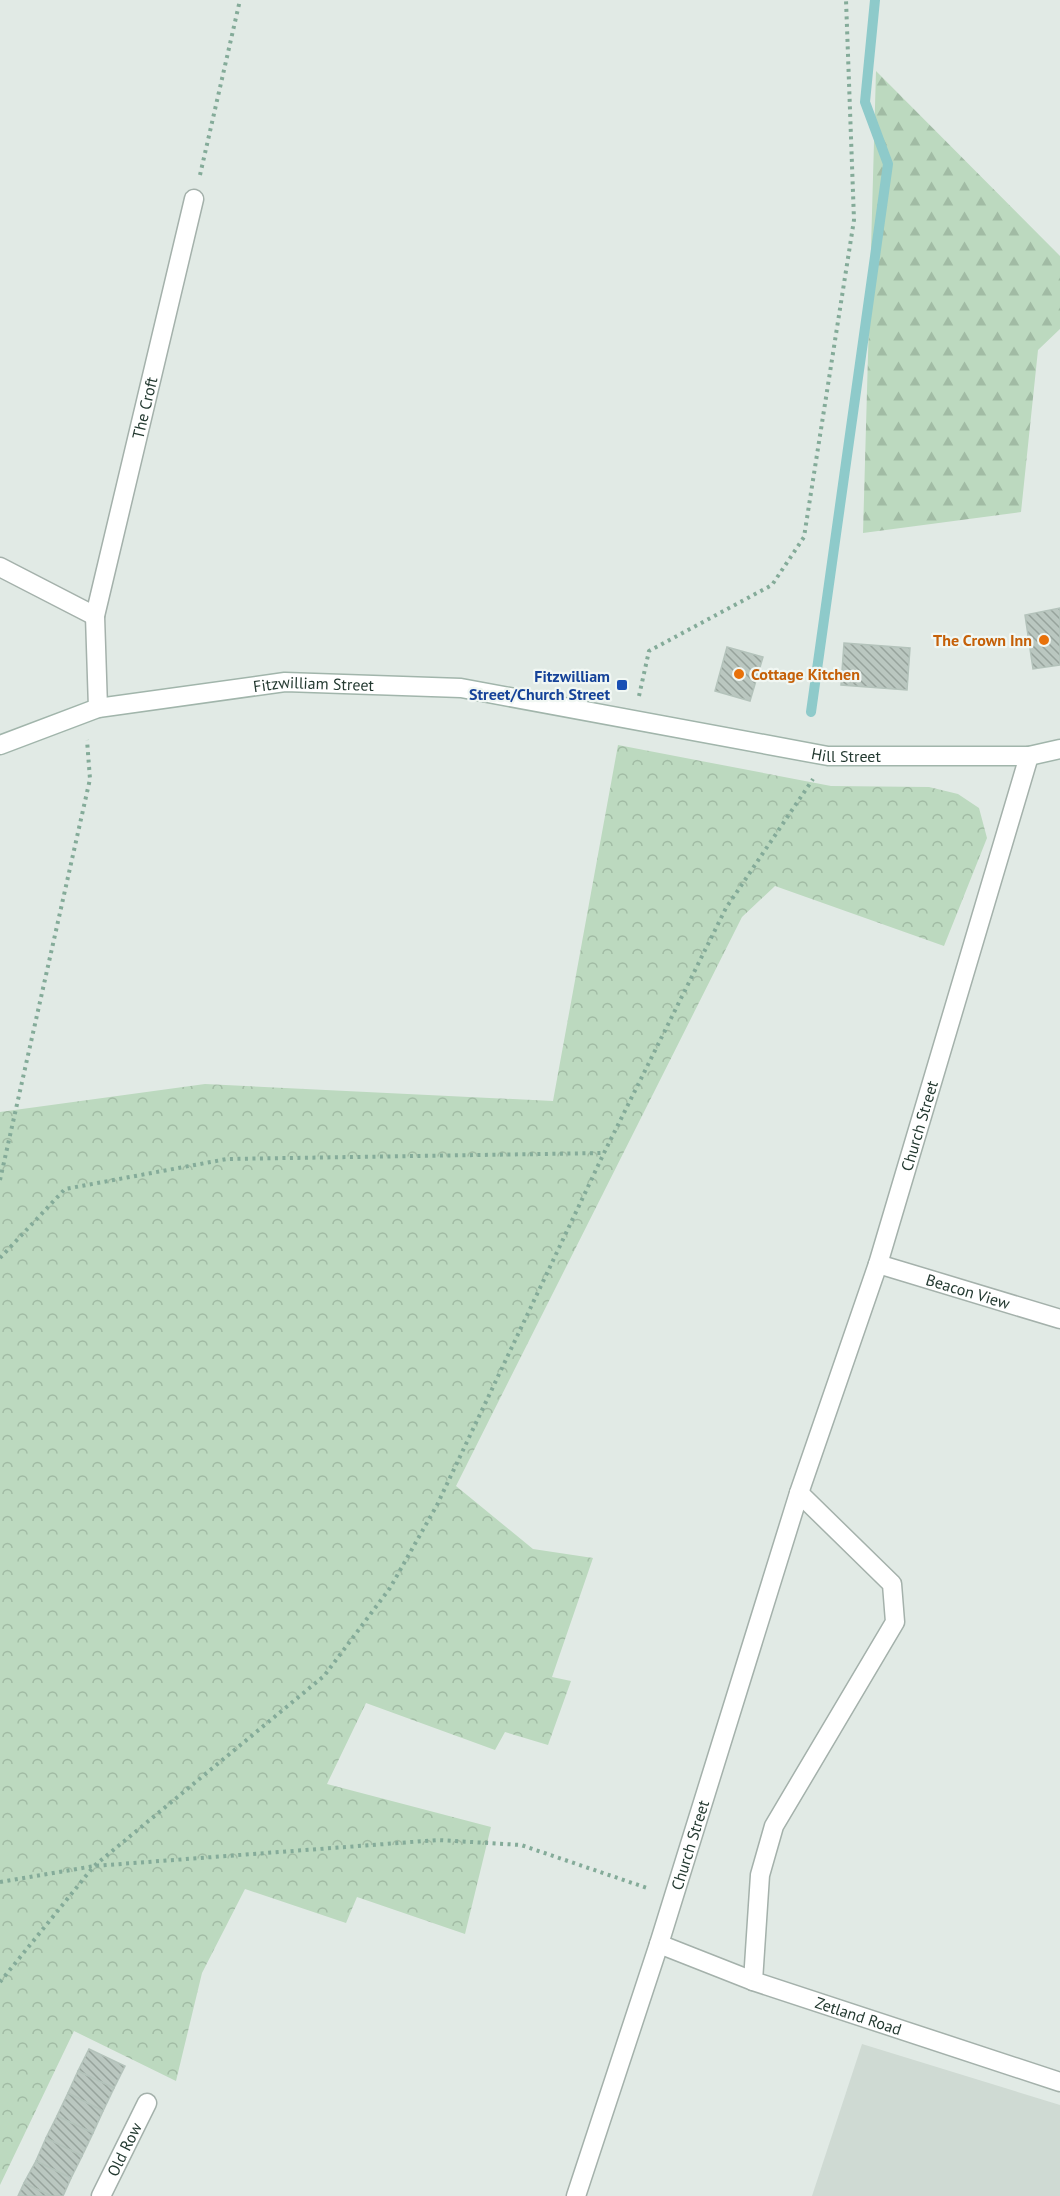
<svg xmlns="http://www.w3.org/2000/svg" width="1060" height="2196" font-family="'PT Sans',sans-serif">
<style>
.built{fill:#cfdad3}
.forest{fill:url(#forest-firs)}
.park{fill:url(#park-crowns)}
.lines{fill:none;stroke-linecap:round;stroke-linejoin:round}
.stream{stroke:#8ecaca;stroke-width:10}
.building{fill:url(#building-back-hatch);stroke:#b4c3bb;stroke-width:1.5}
.street-casing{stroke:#a4b1ab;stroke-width:21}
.secondary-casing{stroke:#a1b5ab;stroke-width:21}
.path{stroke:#84ab99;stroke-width:4;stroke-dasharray:3 4.5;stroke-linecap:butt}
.street{stroke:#fff;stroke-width:18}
.secondary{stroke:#fff;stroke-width:18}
.food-dot{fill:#e8710a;stroke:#f1f7f3;stroke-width:2}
.transit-dot{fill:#1a4fb4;stroke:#f1f7f3;stroke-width:2}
.labels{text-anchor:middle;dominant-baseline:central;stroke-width:4.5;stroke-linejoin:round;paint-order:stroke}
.street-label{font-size:16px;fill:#233930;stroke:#f1f7f3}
.food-label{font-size:16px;font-weight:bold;fill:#c56008;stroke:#f1f7f3;text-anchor:end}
.transit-label{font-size:16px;font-weight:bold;fill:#164399;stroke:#f1f7f3;text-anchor:end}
</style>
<defs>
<pattern id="forest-firs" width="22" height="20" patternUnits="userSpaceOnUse" patternTransform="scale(1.5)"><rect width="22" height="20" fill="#bcd9bf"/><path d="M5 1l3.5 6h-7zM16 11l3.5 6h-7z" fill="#a1bba4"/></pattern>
<pattern id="park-crowns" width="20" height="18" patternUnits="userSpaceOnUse" patternTransform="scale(1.5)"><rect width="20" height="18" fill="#bcd9bf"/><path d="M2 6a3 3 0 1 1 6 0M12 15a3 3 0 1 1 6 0" fill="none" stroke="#a1bba4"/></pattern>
<pattern id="building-back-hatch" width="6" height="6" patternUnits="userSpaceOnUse" patternTransform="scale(1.5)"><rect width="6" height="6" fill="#bac7c0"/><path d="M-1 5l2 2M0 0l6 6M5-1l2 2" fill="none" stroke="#97a39c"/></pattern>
</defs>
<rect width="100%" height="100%" fill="#e1eae5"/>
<polygon class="built" points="862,2044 1060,2105 1060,2196 812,2196"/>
<polygon class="forest" points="876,71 1060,256 1060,329 1038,350 1021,512 863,533"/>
<polygon class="park" points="618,745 831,786 929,787 958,794 979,808 987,838 944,946 775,886 742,917 456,1486 533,1549 593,1558 552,1677 571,1681 548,1745 505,1732 495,1750 366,1703 327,1784 491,1827 465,1934 357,1897 346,1923 245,1889 202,1973 176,2081 74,2031 0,2185 0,1112 205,1084 553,1101"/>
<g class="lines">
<polyline class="stream" points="811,712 888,164 865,102 875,0"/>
</g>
<g class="building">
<polygon points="1060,608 1060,665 1033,669 1025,615"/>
<polygon points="844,643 910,648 907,690 841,685"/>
<polygon points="727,647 763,657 750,701 715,691"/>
<polygon points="89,2049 125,2066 114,2088 78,2071"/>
<polygon points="78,2071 114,2088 103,2111 68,2093"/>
<polygon points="68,2093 103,2111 93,2133 57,2116"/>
<polygon points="57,2116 93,2133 82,2156 46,2138"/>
<polygon points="46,2138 82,2156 71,2178 36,2161"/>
<polygon points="36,2161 71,2178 63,2196 51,2196 24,2183"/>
<polygon points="24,2183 51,2196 18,2196"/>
</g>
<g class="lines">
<defs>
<g id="street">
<polyline points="0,567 95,616"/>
<path id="s1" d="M98 708 95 616 194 199"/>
<path id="s2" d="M878 1264 1060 1319"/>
<path id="s3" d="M659 1944 753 1981 1060 2082"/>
<polyline points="753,1981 760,1875 774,1826 895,1622 892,1584 799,1493"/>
<path id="s4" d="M101 2196 147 2103"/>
<path id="s5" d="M576 2196 659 1944 799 1493 878 1264 1029 756"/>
</g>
<g id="secondary">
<path id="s6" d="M0 745 98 708 285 682 461 688 828 756H1029L1060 749"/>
</g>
</defs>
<use href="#street" class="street-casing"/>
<use href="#secondary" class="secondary-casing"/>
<g class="path">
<polyline points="200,175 240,0"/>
<polyline points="639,696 649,651 772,585 804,537 854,220 846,0"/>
<polyline points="0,1180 90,779 87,740"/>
<polyline points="0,1258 65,1189 227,1159 604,1153"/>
<polyline points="0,1882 94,1866 438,1840 521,1845 650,1889"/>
<polyline points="0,1982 94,1866 324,1676 390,1588 437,1505 604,1153 726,908 813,779"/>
</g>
<use href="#street" class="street"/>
<use href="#secondary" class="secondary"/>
</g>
<g class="food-dot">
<circle cx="1044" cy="640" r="6"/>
<circle cx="739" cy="674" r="6"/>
</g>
<rect class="transit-dot" x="616" y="679" width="12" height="12" rx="3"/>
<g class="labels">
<g class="street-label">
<text stroke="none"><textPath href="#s1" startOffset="306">The Croft</textPath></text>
<text stroke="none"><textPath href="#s6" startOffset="322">Fitzwilliam Street</textPath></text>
<text stroke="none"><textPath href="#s6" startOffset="861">Hill Street</textPath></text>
<text stroke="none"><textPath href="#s5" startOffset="1124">Church Street</textPath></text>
<text stroke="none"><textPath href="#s2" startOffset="94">Beacon View</textPath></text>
<text stroke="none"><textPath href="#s5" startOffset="369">Church Street</textPath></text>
<text stroke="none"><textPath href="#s3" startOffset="212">Zetland Road</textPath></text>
<text stroke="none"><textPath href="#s4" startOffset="52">Old Row</textPath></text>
</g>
<g class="food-label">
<text x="1032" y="640">The Crown Inn</text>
<text x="751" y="674" text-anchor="start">Cottage Kitchen</text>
</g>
<g class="transit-label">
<text x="610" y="676">Fitzwilliam<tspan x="610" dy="18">Street/Church Street</tspan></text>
</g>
</g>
</svg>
